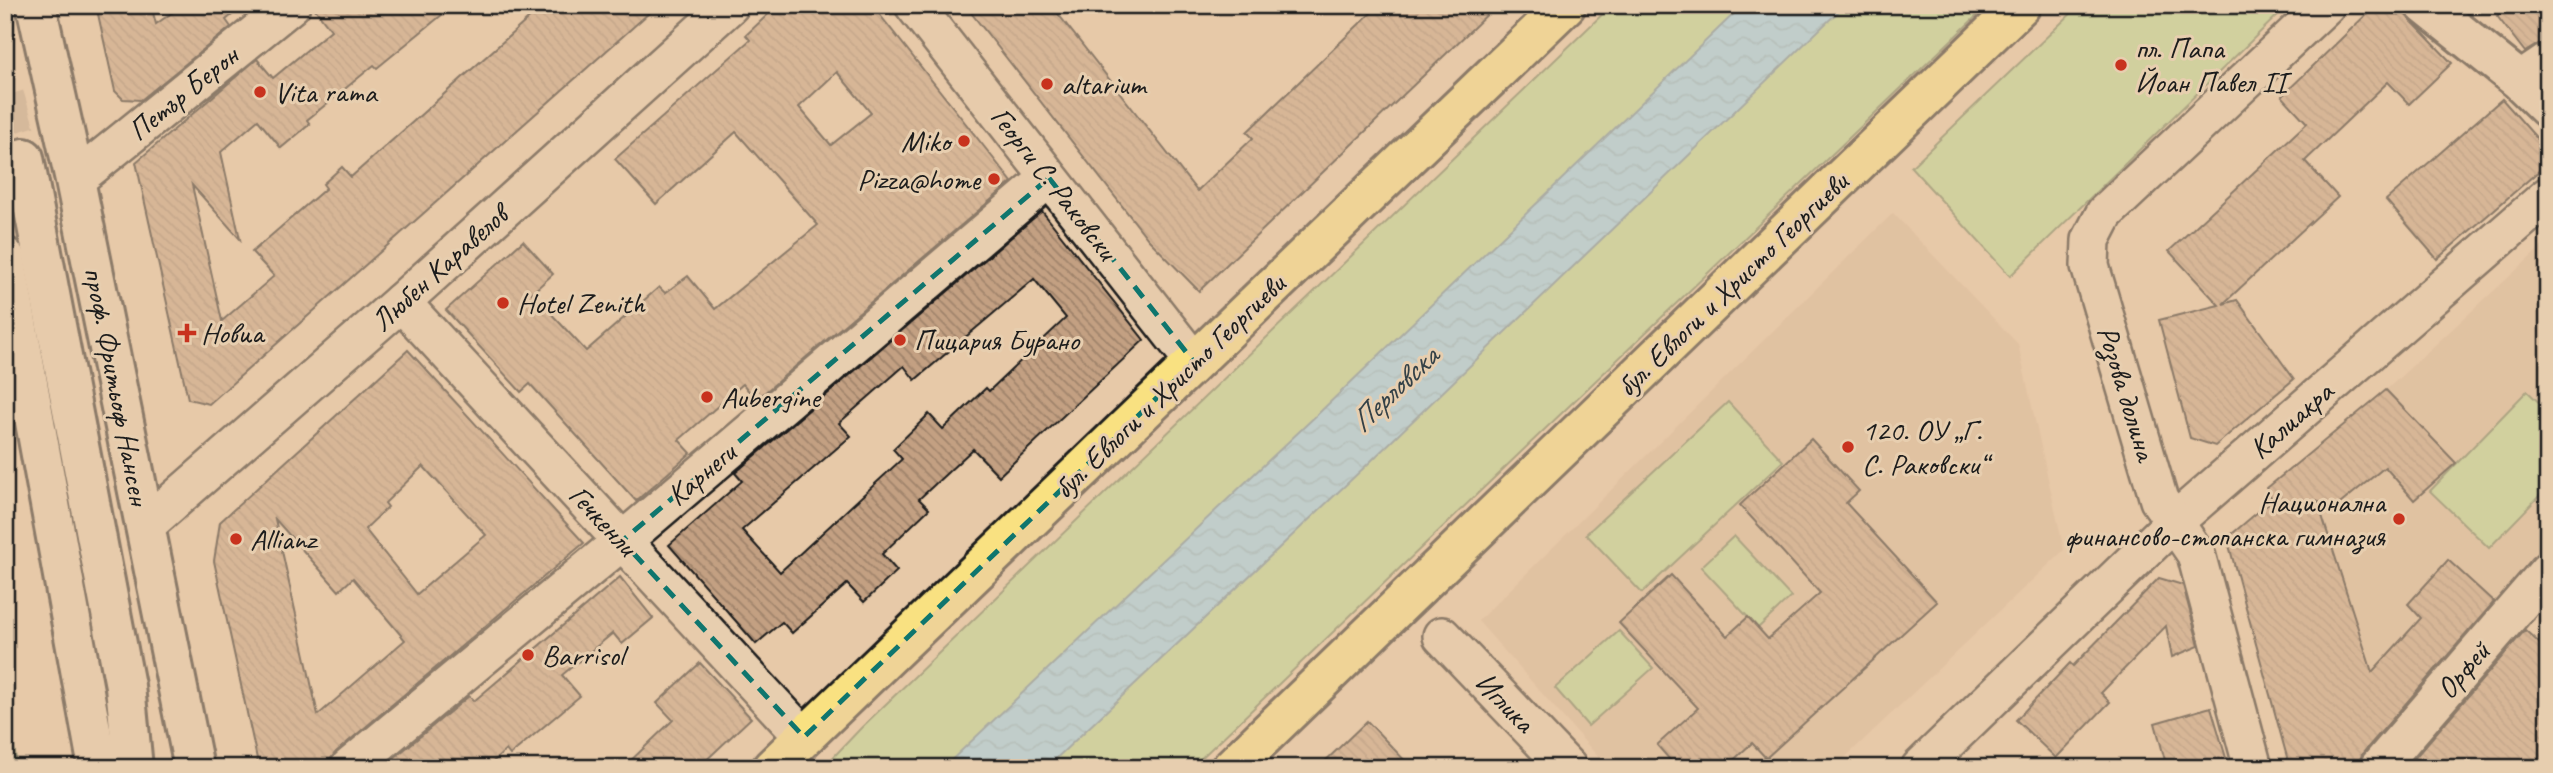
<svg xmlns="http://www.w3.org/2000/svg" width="2553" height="773" font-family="Caveat,sans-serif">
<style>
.built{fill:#d8ba9a}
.park{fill:#b6d993;stroke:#697a58;stroke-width:2}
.water{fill:url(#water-waves);stroke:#638a9e;stroke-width:2}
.building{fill:url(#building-back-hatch);stroke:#1c1c1c;stroke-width:2;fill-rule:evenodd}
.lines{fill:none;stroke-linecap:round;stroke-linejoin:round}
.secondary-tunnel{stroke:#bea68c;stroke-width:38;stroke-dasharray:38 19;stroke-linecap:butt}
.street-casing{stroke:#1c1c1c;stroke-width:42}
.secondary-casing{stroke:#1c1c1c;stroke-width:44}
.primary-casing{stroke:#1c1c1c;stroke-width:44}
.street{stroke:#e7ceaf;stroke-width:37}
.secondary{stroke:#e7ceaf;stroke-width:38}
.primary{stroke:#f9e181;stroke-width:38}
.marked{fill:none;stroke:#0f766e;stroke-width:5;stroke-dasharray:14 9;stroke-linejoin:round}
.poi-dot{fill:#c8321e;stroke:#e7ceaf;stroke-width:2.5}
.labels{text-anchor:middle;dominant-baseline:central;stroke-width:6;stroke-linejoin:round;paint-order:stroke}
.poi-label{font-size:30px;fill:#1c1c1c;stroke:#e7ceaf;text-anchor:start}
.street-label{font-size:30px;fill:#1c1c1c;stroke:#e7ceaf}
.water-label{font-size:32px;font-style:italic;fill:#344147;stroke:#e7ceaf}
</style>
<defs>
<pattern id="water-waves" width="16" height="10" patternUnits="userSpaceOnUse" patternTransform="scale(1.75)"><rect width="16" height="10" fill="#92d3f4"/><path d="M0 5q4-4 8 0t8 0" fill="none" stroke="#7db5d1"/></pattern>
<pattern id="building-back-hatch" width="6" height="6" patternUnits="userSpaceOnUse" patternTransform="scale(1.75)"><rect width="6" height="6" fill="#c3a082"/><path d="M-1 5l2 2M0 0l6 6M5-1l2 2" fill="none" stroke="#9e826a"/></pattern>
</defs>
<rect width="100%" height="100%" fill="#e7c9a8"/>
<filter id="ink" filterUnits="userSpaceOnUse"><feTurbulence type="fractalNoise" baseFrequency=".0143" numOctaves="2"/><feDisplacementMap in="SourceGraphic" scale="14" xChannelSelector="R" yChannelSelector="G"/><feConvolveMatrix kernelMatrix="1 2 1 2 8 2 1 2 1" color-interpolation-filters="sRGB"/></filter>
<g filter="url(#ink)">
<g class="built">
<polygon points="1893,213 2018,344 2064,550 1834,768 1608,768 1478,621"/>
<polygon points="2548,241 2548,554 2363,768 2290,768 2227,538 2271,500 2267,488 2386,390"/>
</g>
<g class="park">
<polygon points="1612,5 1988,5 1191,768 823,768 861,728"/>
<polygon points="2080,5 2288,5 2010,276 1911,167"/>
<polygon points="2527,391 2548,411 2548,487 2489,548 2430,491"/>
<polygon points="1728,402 1783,461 1642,593 1586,534"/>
<polygon points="1734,536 1791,597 1758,628 1701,567"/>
<polygon points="1619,631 1653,668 1588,726 1555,688"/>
<polygon points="5,704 18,768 5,768"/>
</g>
<polygon class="water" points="1743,5 1845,5 1370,462 1046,768 943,768 1321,411"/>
<g class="building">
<polygon points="96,5 151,5 156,24 183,5 244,5 226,20 231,27 141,100 123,99 115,91"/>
<polygon points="312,5 454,5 377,68 374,65 307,120 310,124 281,148 258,120 221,152 240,239 192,185 222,321 274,276 252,252 326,188 323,184 342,167 351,177 544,5 658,5 209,404 188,399 136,162 257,59 273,78 331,30"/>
<path d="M778 5H872L1012 182 756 400 743 384 679 440 691 453 636 501 530 384 521 392 446 310 523 241 553 274 532 293 586 351 659 287 665 293 688 276 715 309 818 225 736 132 656 204 615 159 750 40 746 35ZM837 72 871 113 831 145 799 107Z"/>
<polygon points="965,5 1051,5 1197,191 1253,138 1247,132 1379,5 1497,5 1199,291 1148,239"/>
<polygon points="2376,5 2396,5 2452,63 2409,104 2388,82 2305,161 2338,197 2223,304 2237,300 2294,379 2215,446 2190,438 2159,320 2219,305 2169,251 2307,123 2282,96"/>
<polygon points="2511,5 2548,5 2548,38 2525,52 2497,16"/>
<polygon points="2502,99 2548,151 2548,163 2437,259 2386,200"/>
<path d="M1042 211 1144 340 999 476 973 449 919 499 929 509 882 554 897 571 864 602 847 584 792 633 782 622 756 644 669 545 742 481 735 473ZM1034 279 1066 318 989 391 986 388 943 429 929 414 893 449 902 459 780 572 742 530 851 436 839 423 904 366 915 380Z"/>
<path d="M408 350 584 543 336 752 330 760 329 768H259L214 561 220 522ZM423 466 486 535 417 594 365 529 388 507 385 503ZM275 519 339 591 353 578 405 640 318 715Z"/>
<polygon points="2386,390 2456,463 2414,500 2385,467 2329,513 2317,500 2372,672 2421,618 2408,604 2448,560 2494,602 2362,754 2358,768 2290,768 2227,538 2272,500 2267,488"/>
<polygon points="1811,439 1859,491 1846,503 1937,602 1766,758 1752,743 1725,768 1677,768 1657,745 1698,708 1619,623 1671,575 1727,636 1748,617 1768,639 1820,593 1740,505"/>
<polygon points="620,577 653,618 622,644 613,633 562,675 580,696 510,755 506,750 486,768 382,768 469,696 474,701"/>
<polygon points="2159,578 2183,585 2199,646 2172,657 2166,626 2101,693 2110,702 2056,758 2016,720 2070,663 2073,666"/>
<polygon points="2525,630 2548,651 2548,768 2406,768"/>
<polygon points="700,663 751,718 698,768 623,768 673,720 657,703"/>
<polygon points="2211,707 2229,768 2167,768 2155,723"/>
<polygon points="1367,721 1412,768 1318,768"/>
</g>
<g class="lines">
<polyline class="secondary-tunnel" points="5,96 24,158"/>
<defs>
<g id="street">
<polyline points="914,5 1194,362"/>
<polyline points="2520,81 2548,62"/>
<polyline points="75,180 291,5"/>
<polyline points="401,302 804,737"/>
<polyline points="145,526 401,302 730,5"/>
<polyline points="1442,636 1568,768"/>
<polyline points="349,768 639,527 1049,178"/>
<polyline points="1920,768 2174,522 2548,196"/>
<polyline points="2253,768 2196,554 2159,500 2090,266 2091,240 2105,213 2326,5"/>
<polyline points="2378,768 2548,571"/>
</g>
<g id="secondary">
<polyline points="36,5 75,180 194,768"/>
<polyline points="2425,5 2520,81 2548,108"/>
<polyline points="24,158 125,686 133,768"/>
<polyline points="5,257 98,768"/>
</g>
<g id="primary">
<polyline points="772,768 1566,5"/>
<polyline points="1231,768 2021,5"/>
</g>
</defs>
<use href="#street" class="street-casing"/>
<use href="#secondary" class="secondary-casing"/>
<use href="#primary" class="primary-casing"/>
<use href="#street" class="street"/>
<use href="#secondary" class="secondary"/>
<use href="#primary" class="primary"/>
</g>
</g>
<path d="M0 0H2553V773H0ZM1049 178 1194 362 804 737 622 541Z" fill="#e7c9a8" fill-opacity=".55" fill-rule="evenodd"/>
<path class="marked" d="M1049 178 1194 362 804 737 622 541Z"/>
<g class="poi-dot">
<circle cx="2121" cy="65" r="7"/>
<circle cx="1047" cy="84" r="7"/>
<circle cx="260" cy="92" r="7"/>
<circle cx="964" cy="141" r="7"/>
<circle cx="994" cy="179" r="7"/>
<circle cx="503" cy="303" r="7"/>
<path d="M183.5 322.5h7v7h7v7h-7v7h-7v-7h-7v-7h7z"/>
<circle cx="900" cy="340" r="7"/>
<circle cx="707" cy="397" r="7"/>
<circle cx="1848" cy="447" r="7"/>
<circle cx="2399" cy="519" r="7"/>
<circle cx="236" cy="539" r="7"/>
<circle cx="528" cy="655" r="7"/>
</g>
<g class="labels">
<g class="poi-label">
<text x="2135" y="48">пл. Папа<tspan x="2135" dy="34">Йоан Павел II</tspan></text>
<text x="1061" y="84">altarium</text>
<text x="274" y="92">Vita rama</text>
<text x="950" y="141" text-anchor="end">Miko</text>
<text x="980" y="179" text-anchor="end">Pizza@home</text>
<text x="517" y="303">Hotel Zenith</text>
<text x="201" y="333">Новиа</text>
<text x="914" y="340">Пицария Бурано</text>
<text x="721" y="397">Aubergine</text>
<text x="1862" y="430">120. ОУ „Г.<tspan x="1862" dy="34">С. Раковски“</tspan></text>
<text x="2385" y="502" text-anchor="end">Национална<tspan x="2385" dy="34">финансово-стопанска гимназия</tspan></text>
<text x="250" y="539">Allianz</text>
<text x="542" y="655">Barrisol</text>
</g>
<g class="street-label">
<text transform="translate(183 93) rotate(-39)">Петър Берон</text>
<text transform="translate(1054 183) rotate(52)">Георги С. Раковски</text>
<text transform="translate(439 268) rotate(-42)">Любен Каравелов</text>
<text transform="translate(1732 284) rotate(-44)">бул. Евлоги и Христо Георгиеви</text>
<text transform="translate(117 386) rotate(79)">проф. Фритьоф Нансен</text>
<text transform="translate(1169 386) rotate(-44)">бул. Евлоги и Христо Георгиеви</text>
<text transform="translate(2127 393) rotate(73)">Розова долина</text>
<text transform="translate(2291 420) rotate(-41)">Калиакра</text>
<text transform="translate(701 474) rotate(-40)">Карнеги</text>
<text transform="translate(603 520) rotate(47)">Гечкенли</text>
<text transform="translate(2463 670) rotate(-49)">Орфей</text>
<text transform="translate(1505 702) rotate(46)">Иглика</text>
</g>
<g class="water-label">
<text transform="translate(1394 389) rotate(-44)">Перловска</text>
</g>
</g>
<rect width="2553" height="773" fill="none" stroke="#e7ceaf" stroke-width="28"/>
<rect x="14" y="14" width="2525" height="745" fill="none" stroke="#1c1c1c" stroke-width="2.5" filter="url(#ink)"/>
</svg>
